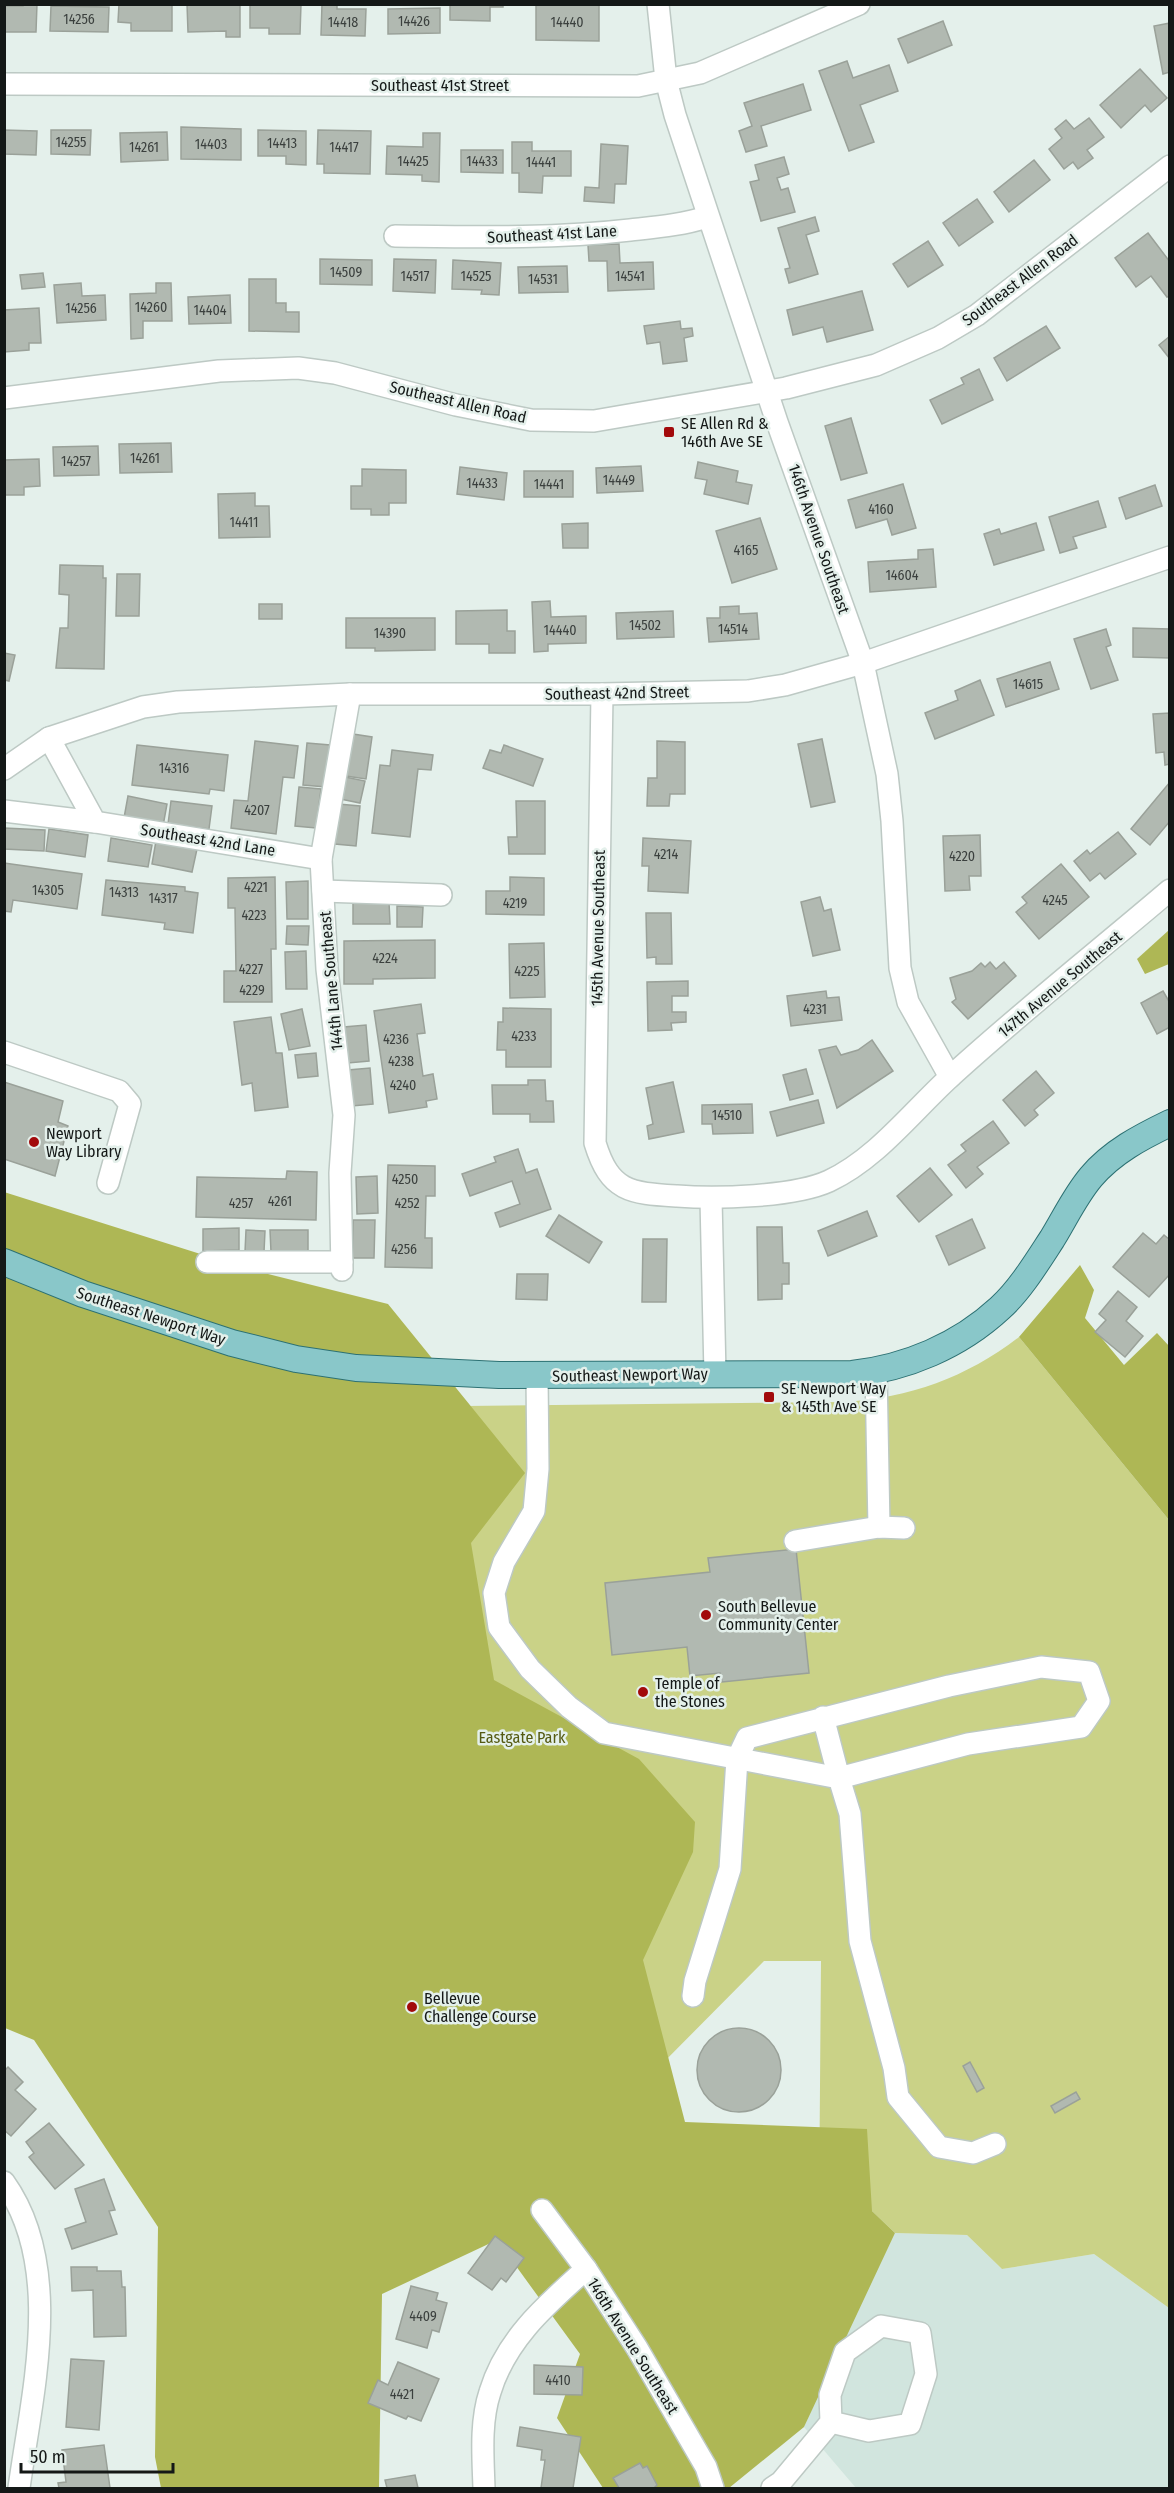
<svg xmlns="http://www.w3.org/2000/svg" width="1174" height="2493" font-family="'Fira Sans Condensed',sans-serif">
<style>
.built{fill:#d1e5de}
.green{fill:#cad287}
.forest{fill:#aeb755}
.building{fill:#b1b9b1;stroke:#9aa199;stroke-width:1.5}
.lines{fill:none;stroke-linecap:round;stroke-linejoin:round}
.minor-casing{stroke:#bdc9c4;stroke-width:24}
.major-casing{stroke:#2d7173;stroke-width:28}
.minor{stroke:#fff;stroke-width:21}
.major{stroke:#89c7c9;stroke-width:26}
.poi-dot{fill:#a20a0b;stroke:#e4f0eb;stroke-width:2}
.labels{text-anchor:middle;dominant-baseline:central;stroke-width:5;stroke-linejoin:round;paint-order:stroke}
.number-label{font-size:14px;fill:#3b403e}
.street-label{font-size:16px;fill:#141817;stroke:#e4f0eb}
.poi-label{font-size:16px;fill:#141817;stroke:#e4f0eb;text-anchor:start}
.park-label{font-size:16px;fill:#555a12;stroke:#e4f0eb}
</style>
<rect width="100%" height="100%" fill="#e4f0eb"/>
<polygon class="built" points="895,2233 967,2235 1002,2269 1094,2254 1169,2308 1169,2488 856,2488 804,2427 847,2330"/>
<path class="green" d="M1019 1337 1169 1520V2308L1094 2254 1002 2269 967 2235 895 2233 872 2211H819L821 1961H764L649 2077 216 1368 465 1406 844 1402C910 1398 967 1377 1019 1337Z"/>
<g class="forest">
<polygon points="1169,930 1169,964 1145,974 1137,959"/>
<polygon points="4,1192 248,1269 388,1304 525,1473 471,1543 494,1680 639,1759 695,1822 693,1852 643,1960 685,2122 867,2129 872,2211 895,2233 804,2427 729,2488 603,2488 557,2418 580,2354 497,2240 382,2294 379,2488 161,2488 155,2457 158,2227 34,2040 5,2028"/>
<polygon points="1080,1265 1094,1290 1085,1318 1124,1365 1157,1333 1169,1346 1169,1520 1019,1337"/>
</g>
<g class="building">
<polygon points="23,4 37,4 36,32 4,32 4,6 23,6"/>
<polygon points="119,4 172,4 172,31 131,31 131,23 118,22"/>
<polygon points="187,4 240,4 240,37 226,37 226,31 188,32"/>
<polygon points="250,4 301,4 300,34 269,34 269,28 250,28"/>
<polygon points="322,4 337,4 337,9 366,9 365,36 321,35"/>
<polygon points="450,4 503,4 503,7 490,7 490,21 450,20"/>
<polygon points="536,4 599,4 599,41 536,40"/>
<polygon points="51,6 109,7 108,32 50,31"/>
<polygon points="440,8 440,33 388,34 388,9"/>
<polygon points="943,21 952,45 908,63 898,39"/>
<polygon points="1170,23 1170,72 1163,74 1154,26"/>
<polygon points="847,61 853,78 889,65 898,91 860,105 874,142 849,151 819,71"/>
<polygon points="1140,69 1167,98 1151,112 1145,105 1121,128 1100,105"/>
<polygon points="803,84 811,110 761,126 767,146 746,152 739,131 752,126 744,103"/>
<polygon points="1089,118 1104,137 1087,150 1093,158 1078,169 1073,162 1064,169 1049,149 1062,138 1055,129 1066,120 1074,129"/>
<polygon points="181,127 241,129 241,160 181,159"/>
<polygon points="4,130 37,131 36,155 4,154"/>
<polygon points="51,130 91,130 90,155 51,154"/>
<polygon points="258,130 306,131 306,165 286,164 286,156 258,156"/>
<polygon points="318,130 371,131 370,174 324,173 324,164 317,164"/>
<polygon points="167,132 168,160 121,162 120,133"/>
<polygon points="423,133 440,133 439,182 422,181 422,175 386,174 387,146 423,147"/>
<polygon points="512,142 532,142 532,151 571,151 571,176 543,176 542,193 519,192 519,173 512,173"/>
<polygon points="601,144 628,146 626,184 615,184 614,203 584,201 585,187 599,188"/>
<polygon points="461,150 503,150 503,173 461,172"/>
<polygon points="784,157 789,174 777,178 781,190 788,188 795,212 761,221 750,182 759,180 755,165"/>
<polygon points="1034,160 1050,180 1009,212 994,192"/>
<polygon points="977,199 993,222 959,246 943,223"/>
<polygon points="815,217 819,231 806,235 818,274 789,283 785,269 790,268 778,228"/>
<polygon points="1148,233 1170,262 1170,296 1167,297 1151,276 1136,287 1115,258"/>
<polygon points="928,241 943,265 908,287 893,264"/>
<polygon points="619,244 620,263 653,262 654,289 608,291 607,261 589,261 588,245"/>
<polygon points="320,259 372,260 372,285 320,284"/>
<polygon points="394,259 436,260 435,293 393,291"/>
<polygon points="453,260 501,263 499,295 481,294 482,290 452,289"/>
<polygon points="567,266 568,292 519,293 518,267"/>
<polygon points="43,273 45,287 22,289 20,275"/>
<polygon points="249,279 276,279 276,303 286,303 286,312 299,312 299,332 249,331"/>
<polygon points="81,283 82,296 105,295 106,320 57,323 54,285"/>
<polygon points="156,283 171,283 172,321 143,321 143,338 131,339 130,294 156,293"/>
<polygon points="862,291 873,330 827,342 823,327 793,335 787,310"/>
<polygon points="230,295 231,323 189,324 188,297"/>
<polygon points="39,308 41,343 29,343 29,350 4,352 4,310"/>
<polygon points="680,321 681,329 692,328 693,336 684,338 687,361 663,364 660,342 647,344 644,326"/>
<polygon points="1046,326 1060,348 1007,381 994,358"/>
<polygon points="1170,336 1170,359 1159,345"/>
<polygon points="979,369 993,400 942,424 930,400 964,384 961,378"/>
<polygon points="851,418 867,473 841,480 825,426"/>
<polygon points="171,443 172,472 120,473 119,444"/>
<polygon points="98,446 99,475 54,476 53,447"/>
<polygon points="39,459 40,486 24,487 24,495 5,495 4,460"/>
<polygon points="698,462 738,471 736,482 752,485 748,504 704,494 707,480 695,478"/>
<polygon points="641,466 643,491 597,493 596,468"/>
<polygon points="460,467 507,473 504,500 457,494"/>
<polygon points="362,469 406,470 406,503 389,503 389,515 371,515 371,509 351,509 351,486 362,486"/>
<rect x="524" y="471" width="49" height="26"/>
<polygon points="903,484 916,528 892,535 887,519 856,528 848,500"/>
<polygon points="1155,485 1162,506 1126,519 1119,498"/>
<polygon points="255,493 255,506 269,506 270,537 219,538 218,494"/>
<polygon points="1098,501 1106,527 1073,537 1077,548 1060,553 1049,517"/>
<polygon points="760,518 777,569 732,583 716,531"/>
<polygon points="588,523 588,548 563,548 562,524"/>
<polygon points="1036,523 1044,550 994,565 984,534 999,529 1001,534"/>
<polygon points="933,549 936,587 870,592 868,562 918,559 918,550"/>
<polygon points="60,565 103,566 103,578 106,578 104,669 56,668 60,628 68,628 69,595 59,594"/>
<polygon points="117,574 140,574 139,616 116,616"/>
<polygon points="550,601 551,617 586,616 586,643 548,644 548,651 534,652 532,602"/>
<rect x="259" y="604" width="23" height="15"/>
<polygon points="739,606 739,614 757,613 759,639 709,642 707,618 720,618 720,607"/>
<polygon points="507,610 507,631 515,631 515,653 489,653 489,644 456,644 456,611"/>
<polygon points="673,611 674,637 617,639 616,613"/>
<polygon points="346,618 435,618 435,650 375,651 375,648 346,648"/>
<polygon points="1133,628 1170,629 1170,658 1133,657"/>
<polygon points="1106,629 1111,645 1106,647 1118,680 1091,689 1074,639"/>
<polygon points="4,653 15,655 9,681 4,680"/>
<polygon points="1050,662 1059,689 1006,707 997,679"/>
<polygon points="980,680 994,715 935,739 925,713 958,700 955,691"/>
<polygon points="1170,713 1170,764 1165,765 1164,752 1156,753 1153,714"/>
<polygon points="353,734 372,737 366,779 346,776"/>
<polygon points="822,739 835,802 811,807 798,744"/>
<polygon points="255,741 298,746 294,778 283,777 276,834 231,828 234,800 248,801"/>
<polygon points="657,741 685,742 685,794 670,794 669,806 647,806 648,778 657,778"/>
<polygon points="307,743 330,745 326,787 303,785"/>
<polygon points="137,745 228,755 224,791 210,789 209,794 132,785"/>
<polygon points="504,745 543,759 533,786 483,768 490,750 501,753"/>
<polygon points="392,750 433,755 431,770 418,769 410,837 372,833 380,765 390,766"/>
<polygon points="345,777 365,781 360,803 340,799"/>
<polygon points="1170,782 1170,821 1150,845 1131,829"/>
<polygon points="299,787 321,789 316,828 295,826"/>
<polygon points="128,796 167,804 163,826 124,818"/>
<polygon points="171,801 212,806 209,829 168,824"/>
<polygon points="516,801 545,801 545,854 509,854 508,837 517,837"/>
<polygon points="338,804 360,806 356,846 335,844"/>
<polygon points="4,828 45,830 44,851 4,849"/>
<polygon points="49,829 88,835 85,857 46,851"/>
<polygon points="1118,832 1136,854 1105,879 1100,873 1090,881 1074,861 1087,850 1090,854"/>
<polygon points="980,835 981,876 969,876 970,890 945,891 943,836"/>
<polygon points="111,838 152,845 148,867 108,861"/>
<polygon points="643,838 691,841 688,893 648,891 649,866 642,866"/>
<polygon points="156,841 197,849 192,872 152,864"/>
<polygon points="4,863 82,874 77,909 13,900 11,912 4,911"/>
<polygon points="1061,864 1089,897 1039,939 1016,912 1027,903 1022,897"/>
<polygon points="275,877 276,949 271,949 272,1002 224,1002 224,971 236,971 235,908 228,908 228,878"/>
<polygon points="510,877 544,878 544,915 486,914 486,891 510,891"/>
<polygon points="106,880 185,887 185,891 198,893 193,933 164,929 165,923 102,915"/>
<polygon points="308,881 308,919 287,919 286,882"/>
<polygon points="820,897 824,911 831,909 840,950 813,956 801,902"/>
<polygon points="353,902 389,902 390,924 353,924"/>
<polygon points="397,906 423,907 422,927 397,927"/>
<polygon points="646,913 671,913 672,964 656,964 656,957 647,958"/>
<polygon points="287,926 309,926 308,945 286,944"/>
<polygon points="435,940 435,978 373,979 373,984 344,984 344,941"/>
<polygon points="544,943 545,997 510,998 509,944"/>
<polygon points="306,951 307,989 286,989 285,952"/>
<polygon points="990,962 996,969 1004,962 1016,976 968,1019 952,1002 956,999 950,978 972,971 981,963 985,967"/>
<polygon points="688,981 688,996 672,996 672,1012 686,1012 686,1022 671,1023 672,1030 648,1031 647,982"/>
<polygon points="826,991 827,998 839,997 842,1020 791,1026 787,996"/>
<polygon points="1163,991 1170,1003 1170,1027 1157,1034 1141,1003"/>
<polygon points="421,1004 425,1033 417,1034 423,1076 433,1074 437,1099 426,1101 427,1107 389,1113 374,1011"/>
<polygon points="503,1008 551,1009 551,1067 506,1067 506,1050 497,1050 498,1022 503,1022"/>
<polygon points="302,1009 310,1046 289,1050 281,1014"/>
<polygon points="271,1017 276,1053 282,1053 288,1107 255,1111 252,1083 242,1085 234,1022"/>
<polygon points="366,1025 369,1061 348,1063 344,1027"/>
<polygon points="872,1040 893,1071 837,1108 819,1050 836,1046 841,1055 858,1050"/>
<polygon points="316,1053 318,1076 298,1078 295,1055"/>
<polygon points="370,1068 373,1104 352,1106 348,1070"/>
<polygon points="806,1069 813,1094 790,1100 783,1075"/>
<polygon points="1036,1071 1054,1093 1034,1110 1038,1115 1025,1126 1003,1100"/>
<polygon points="528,1080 545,1080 546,1101 553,1101 554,1122 530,1122 530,1114 493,1114 492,1085 528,1085"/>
<polygon points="4,1082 63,1101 58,1122 68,1126 55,1176 4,1159"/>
<polygon points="673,1082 684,1132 649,1139 647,1126 653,1124 646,1088"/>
<polygon points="818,1100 824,1123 777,1136 770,1112"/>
<polygon points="752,1104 753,1133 713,1134 712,1124 702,1124 702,1105"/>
<polygon points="993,1121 1009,1143 977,1167 983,1174 966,1188 948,1165 966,1151 961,1145"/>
<polygon points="518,1149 526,1173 537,1169 551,1209 500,1227 495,1213 520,1204 512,1181 470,1196 462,1174 496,1162 494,1157"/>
<polygon points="388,1165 435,1166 435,1196 426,1196 425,1238 432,1238 432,1268 385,1267"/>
<polygon points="930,1168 952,1195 919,1222 897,1196"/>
<polygon points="287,1171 317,1172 316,1220 196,1217 197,1177 286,1179"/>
<polygon points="377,1176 378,1213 357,1214 356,1177"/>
<polygon points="867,1211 877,1236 828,1256 818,1231"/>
<polygon points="559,1215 602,1242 589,1263 546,1236"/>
<polygon points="972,1219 985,1248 949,1265 936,1236"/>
<polygon points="353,1220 375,1220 374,1258 353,1258"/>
<polygon points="757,1227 782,1227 783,1263 789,1263 789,1284 782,1284 782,1299 758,1300"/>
<polygon points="239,1228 239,1250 203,1251 203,1229"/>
<polygon points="246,1230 265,1231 264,1252 245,1252"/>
<polygon points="270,1230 308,1230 308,1252 271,1252"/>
<polygon points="1143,1233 1156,1244 1164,1235 1170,1240 1170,1274 1149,1297 1113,1267"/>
<polygon points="643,1239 667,1239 666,1302 642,1302"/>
<polygon points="517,1274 548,1274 547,1300 516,1299"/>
<polygon points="1118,1291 1137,1307 1126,1321 1143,1336 1125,1357 1095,1332 1106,1320 1099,1314"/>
<polygon points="796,1549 809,1673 722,1682 720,1673 690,1676 687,1647 612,1655 605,1583 710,1572 708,1558"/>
<circle cx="739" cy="2070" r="42"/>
<polygon points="970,2062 984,2088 977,2092 963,2066"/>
<polygon points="8,2067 23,2082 15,2090 36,2109 11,2136 4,2130 4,2071"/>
<polygon points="1076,2092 1080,2099 1055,2113 1051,2106"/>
<polygon points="49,2123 84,2165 55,2189 29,2157 34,2153 26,2142"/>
<polygon points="104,2179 115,2210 109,2211 117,2234 72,2249 65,2229 86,2222 75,2189"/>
<polygon points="495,2236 524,2258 506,2282 501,2278 492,2290 468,2273"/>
<polygon points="71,2267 97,2267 97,2271 121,2271 122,2287 125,2287 126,2336 94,2337 93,2290 72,2291"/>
<polygon points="411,2286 438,2293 436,2300 447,2303 439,2332 432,2330 427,2348 396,2339"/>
<polygon points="71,2359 104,2361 99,2430 66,2427"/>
<polygon points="398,2362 439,2379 421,2421 408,2416 406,2419 368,2403 378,2380 388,2385"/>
<polygon points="534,2365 583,2367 582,2395 534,2394"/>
<polygon points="520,2427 581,2437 573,2488 541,2488 545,2460 541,2460 542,2450 517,2446"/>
<polygon points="104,2445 110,2488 59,2488 58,2483 66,2482 62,2450"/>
<polygon points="640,2463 643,2468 647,2466 657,2485 654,2488 619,2488 613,2478"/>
<polygon points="415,2475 418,2488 387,2488 385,2480"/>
</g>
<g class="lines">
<defs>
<g id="minor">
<polyline points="658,4 666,80 675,115 777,422 863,663 887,774 892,821 900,968 908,1002 950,1077"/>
<polyline points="4,84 638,86 700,73 859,4"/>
<path d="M395 236C474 237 552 239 630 230 657 227 682 225 707 217"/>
<polyline points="4,398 219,371 298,368 335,373 456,405 531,420 594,421 786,388 876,365 938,338 977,315 1170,166"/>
<path d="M602 694 595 1143C610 1192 630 1193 677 1196 716 1199 794 1197 829 1181 876 1159 911 1113 949 1078 1020 1013 1096 953 1170 890"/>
<polyline points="49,738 95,822 321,859"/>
<polyline points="4,769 49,738 143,707 178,702 350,694 602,694 748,691 785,685 863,663 1170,557"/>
<polyline points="4,811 95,822"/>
<polyline points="323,891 441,895"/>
<polyline points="4,1052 119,1091 130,1104 108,1183"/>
<polyline points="711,1199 715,1374"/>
<polyline points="207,1262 342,1262"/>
<polyline points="342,1270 340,1173 344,1115 327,969 321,859 350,694"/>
<polyline points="876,1371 879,1527"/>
<polyline points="537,1376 538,1469 534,1511 504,1562 494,1593 499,1627 530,1669 569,1707 604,1733 839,1778 850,1814 860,1941 894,2068 898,2097 939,2147 973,2153 995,2144"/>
<polyline points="795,1541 879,1527 904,1528"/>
<polyline points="693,1996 695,1981 730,1869 737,1759 747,1738 949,1686 1041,1667 1089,1672 1099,1701 1081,1727 968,1744 839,1778 823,1717"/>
<path d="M4 2182C65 2267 32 2393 19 2488"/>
<polyline points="542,2210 586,2269 637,2348 706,2467 713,2488"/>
<path d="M484 2488C483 2457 480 2422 490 2392 506 2339 546 2305 586 2269"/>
<polyline points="772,2488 781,2482 831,2422 830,2395 845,2352 881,2326 920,2333 926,2374 910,2424 869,2431 831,2422"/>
</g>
<path id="major" d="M4 1262 83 1294 232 1343 296 1359 356 1368 499 1375 852 1374C906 1368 959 1346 1000 1308 1020 1290 1037 1262 1052 1239 1065 1218 1075 1196 1091 1177 1112 1152 1141 1137 1170 1123"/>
</defs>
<use href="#minor" class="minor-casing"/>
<use href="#major" class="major-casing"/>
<use href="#minor" class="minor"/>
<use href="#major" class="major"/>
</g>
<g class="poi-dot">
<rect x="663" y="426" width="12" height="12" rx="3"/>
<circle cx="34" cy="1142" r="6"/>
<rect x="763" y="1391" width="12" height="12" rx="3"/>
<circle cx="706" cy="1615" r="6"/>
<circle cx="643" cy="1692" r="6"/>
<circle cx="412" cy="2007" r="6"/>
</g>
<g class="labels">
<g class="number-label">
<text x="79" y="19">14256</text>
<text x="414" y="21">14426</text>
<text x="343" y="22">14418</text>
<text x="567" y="22">14440</text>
<text x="71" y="142">14255</text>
<text x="282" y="143">14413</text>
<text x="211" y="144">14403</text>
<text x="144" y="147">14261</text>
<text x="344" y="147">14417</text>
<text x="413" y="161">14425</text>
<text x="482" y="161">14433</text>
<text x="541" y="162">14441</text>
<text x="346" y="272">14509</text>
<text x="415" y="276">14517</text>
<text x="476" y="276">14525</text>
<text x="630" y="276">14541</text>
<text x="543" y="279">14531</text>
<text x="151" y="307">14260</text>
<text x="81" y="308">14256</text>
<text x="210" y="310">14404</text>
<text x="145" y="458">14261</text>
<text x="76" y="461">14257</text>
<text x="619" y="480">14449</text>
<text x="482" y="483">14433</text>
<text x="549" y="484">14441</text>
<text x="881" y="509">4160</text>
<text x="244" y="522">14411</text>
<text x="746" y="550">4165</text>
<text x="902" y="575">14604</text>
<text x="645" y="625">14502</text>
<text x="733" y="629">14514</text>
<text x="560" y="630">14440</text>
<text x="390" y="633">14390</text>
<text x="1028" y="684">14615</text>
<text x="174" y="768">14316</text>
<text x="257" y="810">4207</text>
<text x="666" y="854">4214</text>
<text x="962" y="856">4220</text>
<text x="256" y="887">4221</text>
<text x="48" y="890">14305</text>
<text x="124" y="892">14313</text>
<text x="163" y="898">14317</text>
<text x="1055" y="900">4245</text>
<text x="515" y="903">4219</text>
<text x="254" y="915">4223</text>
<text x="385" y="958">4224</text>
<text x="251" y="969">4227</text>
<text x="527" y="971">4225</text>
<text x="252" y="990">4229</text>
<text x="815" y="1009">4231</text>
<text x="524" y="1036">4233</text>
<text x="396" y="1039">4236</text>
<text x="401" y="1061">4238</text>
<text x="403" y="1085">4240</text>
<text x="727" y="1115">14510</text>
<text x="405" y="1179">4250</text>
<text x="280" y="1201">4261</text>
<text x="241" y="1203">4257</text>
<text x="407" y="1203">4252</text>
<text x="404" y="1249">4256</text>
<text x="423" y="2316">4409</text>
<text x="558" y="2380">4410</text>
<text x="402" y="2394">4421</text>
</g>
<g class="street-label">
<text x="440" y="85">Southeast 41st Street</text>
<text transform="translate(552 234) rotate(-3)">Southeast 41st Lane</text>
<text transform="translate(1020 280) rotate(-37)">Southeast Allen Road</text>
<text transform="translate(458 402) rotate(13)">Southeast Allen Road</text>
<text transform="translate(819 539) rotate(71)">146th Avenue Southeast</text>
<text transform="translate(617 693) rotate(-1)">Southeast 42nd Street</text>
<text transform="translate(208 840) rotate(9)">Southeast 42nd Lane</text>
<text transform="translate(598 928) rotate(-89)">145th Avenue Southeast</text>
<text transform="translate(331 981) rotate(-95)">144th Lane Southeast</text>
<text transform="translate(1060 984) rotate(-40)">147th Avenue Southeast</text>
<text transform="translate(151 1316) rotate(18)">Southeast Newport Way</text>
<text transform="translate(630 1375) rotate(-1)">Southeast Newport Way</text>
<text transform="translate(633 2346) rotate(58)">146th Avenue Southeast</text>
</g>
<g class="poi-label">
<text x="681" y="423">SE Allen Rd &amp;<tspan x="681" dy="18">146th Ave SE</tspan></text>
<text x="46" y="1133">Newport<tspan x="46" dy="18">Way Library</tspan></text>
<text x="781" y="1388">SE Newport Way<tspan x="781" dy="18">&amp; 145th Ave SE</tspan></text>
<text x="718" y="1606">South Bellevue<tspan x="718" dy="18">Community Center</tspan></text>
<text x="655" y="1683">Temple of<tspan x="655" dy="18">the Stones</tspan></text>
<text x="424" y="1998">Bellevue<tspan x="424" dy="18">Challenge Course</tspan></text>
</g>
<g class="park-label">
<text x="522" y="1737">Eastgate Park</text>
</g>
</g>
<rect width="1174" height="2493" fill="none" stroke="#141817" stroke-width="12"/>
<path d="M21 2463v9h152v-9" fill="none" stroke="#141817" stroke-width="3"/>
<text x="30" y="2463" font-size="18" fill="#141817" stroke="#e4f0eb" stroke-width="4.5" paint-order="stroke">50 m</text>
</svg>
